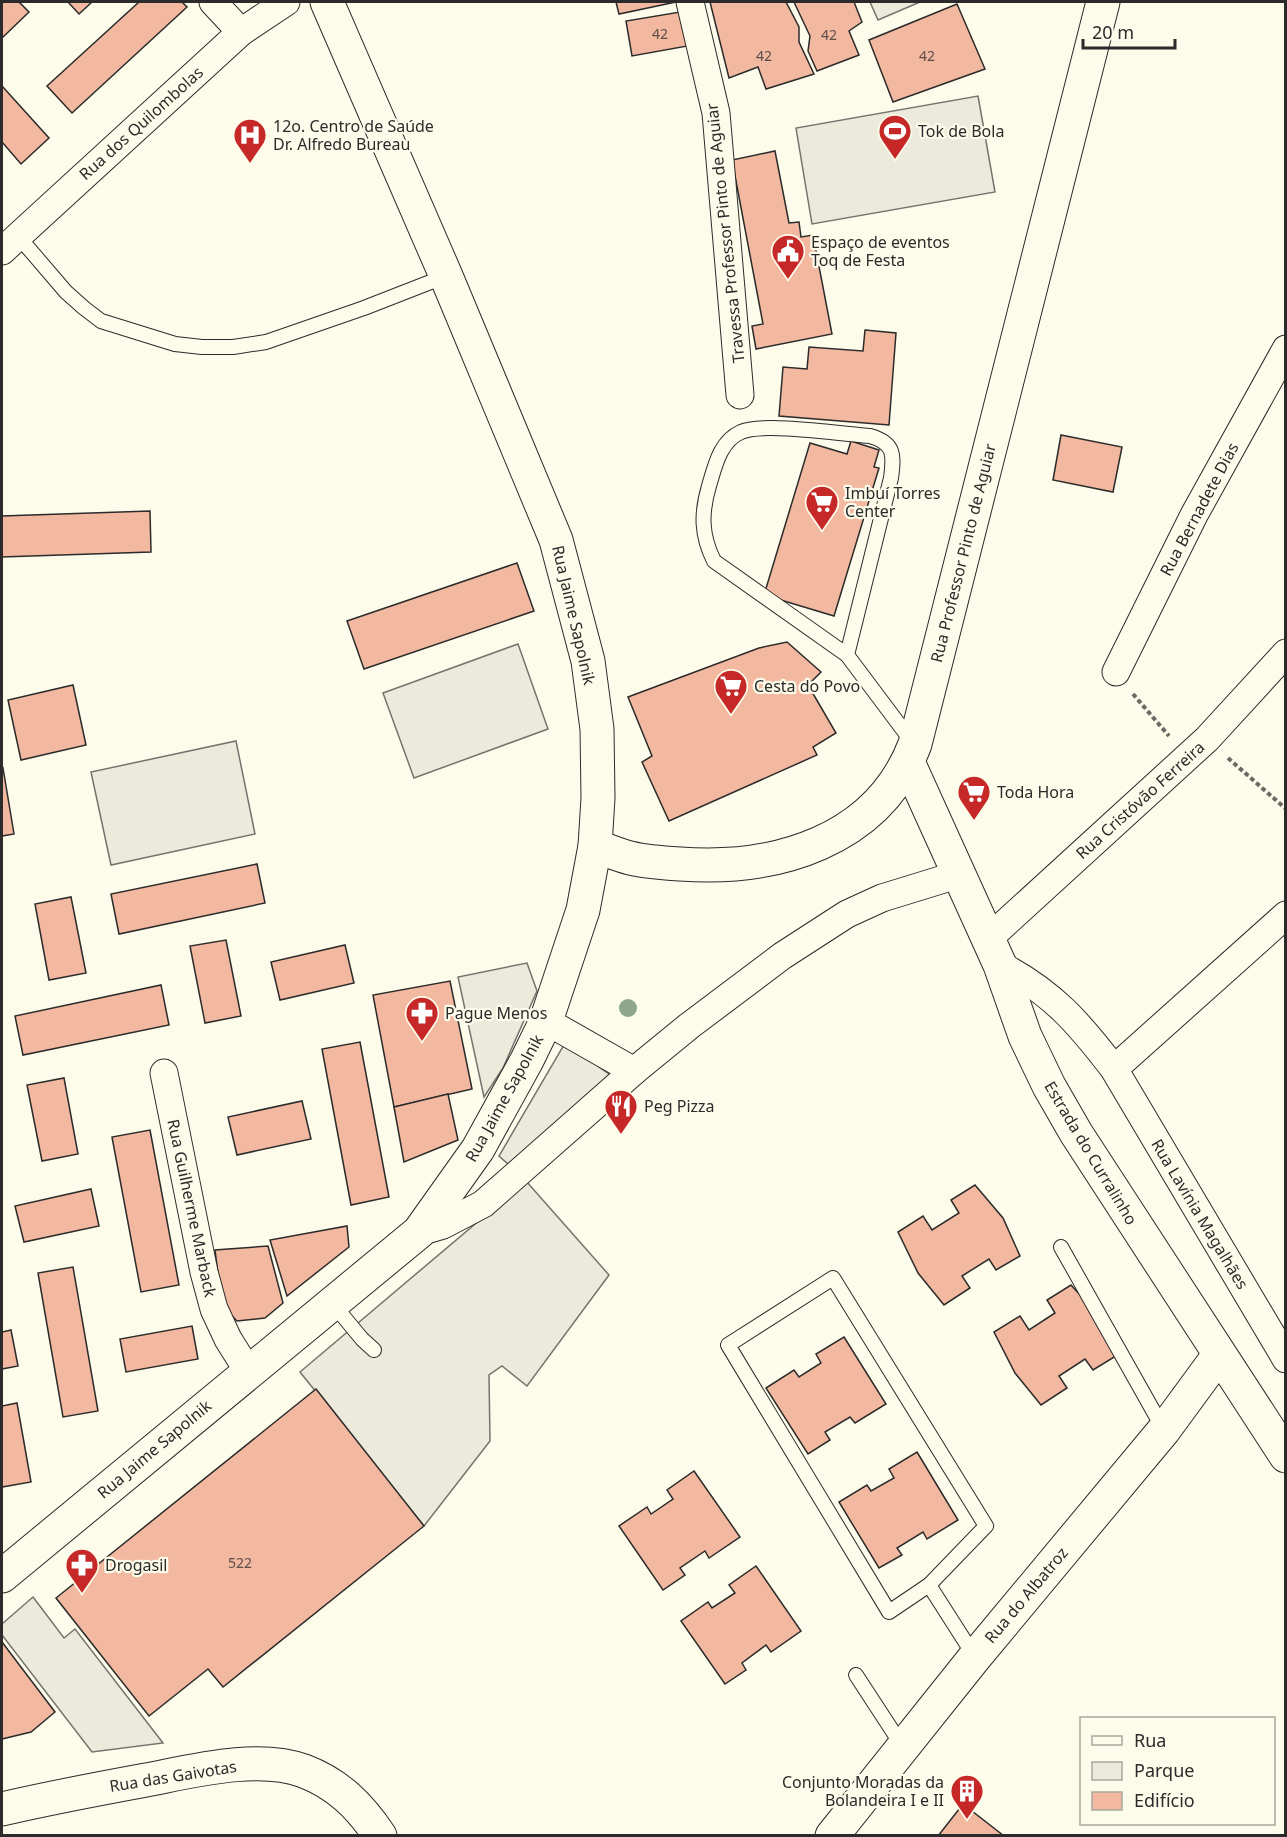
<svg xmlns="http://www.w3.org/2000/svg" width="1287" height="1837" font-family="'Noto Sans',sans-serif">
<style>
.green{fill:#ecebdb;stroke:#74746e;stroke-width:1.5}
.parking{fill:#eceadb;stroke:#74746e;stroke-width:1.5}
.building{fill:#f2b8a0;stroke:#2b2b2b;stroke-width:1.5}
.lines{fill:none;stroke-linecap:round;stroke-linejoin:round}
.lane-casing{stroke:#2b2b2b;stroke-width:16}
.street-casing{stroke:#2b2b2b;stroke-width:29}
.secondary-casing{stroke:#2b2b2b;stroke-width:35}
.path{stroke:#6a6964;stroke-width:4;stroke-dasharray:4.5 3;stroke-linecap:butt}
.lane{stroke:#fdfbea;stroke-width:14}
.street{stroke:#fdfbea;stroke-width:27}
.secondary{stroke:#fdfbea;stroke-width:33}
.tree{fill:#8ea78a}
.labels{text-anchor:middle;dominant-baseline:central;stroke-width:4.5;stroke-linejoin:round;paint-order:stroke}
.number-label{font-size:14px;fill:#5d4e48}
.street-label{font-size:16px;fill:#2b2b2b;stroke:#fdfbea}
.poi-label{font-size:16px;fill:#2b2b2b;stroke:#fdfbea;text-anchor:start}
</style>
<rect width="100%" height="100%" fill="#fdfbea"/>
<g class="green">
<polygon points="978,96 995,192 812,224 796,128"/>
<polygon points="518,644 548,729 414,778 383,693"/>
<polygon points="236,741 255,834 111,865 91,772"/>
</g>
<g class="parking">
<polygon points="870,2 920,2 878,20"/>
<polygon points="527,963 537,991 503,1068 484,1097 458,977"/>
<polygon points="565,1043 613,1077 508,1164 499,1156"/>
<polygon points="526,1181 609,1275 527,1386 502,1366 489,1375 490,1441 424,1526 300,1372"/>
<polygon points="33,1597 64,1638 75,1629 163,1743 92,1752 2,1635 2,1624"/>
</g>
<g class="building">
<polygon points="2,2 19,2 29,12 2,38"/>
<polygon points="68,2 92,2 79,14"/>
<polygon points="139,2 182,2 187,7 72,113 47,86"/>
<polygon points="616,2 676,2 619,14"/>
<polygon points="710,2 786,2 799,27 799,42 814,74 766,89 758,67 729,78"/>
<polygon points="794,2 854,2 862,22 849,31 859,55 817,71 808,51 810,36"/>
<polygon points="957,4 985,69 893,102 869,40"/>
<polygon points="686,11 693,45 632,56 626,21"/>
<polygon points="2,86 49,138 21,164 2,142"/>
<polygon points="775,151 789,223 799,222 801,237 813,235 832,334 756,349 752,326 763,324 732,160"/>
<polygon points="865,330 896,333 889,425 779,416 783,367 807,369 809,347 863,351"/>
<polygon points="1061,435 1122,447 1113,492 1053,480"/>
<polygon points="851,441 879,450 874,467 879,468 834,616 764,595 810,443 847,454"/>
<polygon points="150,511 151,552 2,557 2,516"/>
<polygon points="517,563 534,611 364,669 347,621"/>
<polygon points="787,642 821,672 808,685 836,733 813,747 817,755 669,821 642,762 652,756 628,697 759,648"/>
<polygon points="73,685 86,745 21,760 8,700"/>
<polygon points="3,768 14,834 2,836 2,769"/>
<polygon points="257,864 265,903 119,934 111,894"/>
<polygon points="71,897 86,973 49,980 35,904"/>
<polygon points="226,940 241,1016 205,1023 190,946"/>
<polygon points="345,945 354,983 280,1000 271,962"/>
<polygon points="450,981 472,1089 394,1107 373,995"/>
<polygon points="161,985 169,1025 23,1055 15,1016"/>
<polygon points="360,1042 389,1197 351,1205 322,1049"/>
<polygon points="64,1078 78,1154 42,1161 27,1085"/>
<polygon points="448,1094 458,1140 404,1162 394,1107"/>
<polygon points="302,1101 311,1139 237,1155 228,1117"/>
<polygon points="150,1130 179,1285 141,1292 112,1137"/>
<polygon points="975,1185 1003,1218 1020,1256 996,1270 989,1259 962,1276 970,1288 944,1305 918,1273 898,1232 923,1216 932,1230 959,1213 951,1200"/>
<polygon points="91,1189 99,1226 24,1242 15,1206"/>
<polygon points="347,1226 349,1247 287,1296 270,1240"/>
<polygon points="268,1246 283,1303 265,1318 237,1321 222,1306 215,1250"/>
<polygon points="73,1267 98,1411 63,1417 38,1273"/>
<polygon points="1071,1285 1100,1317 1116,1356 1093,1370 1085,1359 1059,1376 1067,1388 1041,1405 1015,1373 994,1332 1020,1316 1029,1330 1055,1313 1047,1300"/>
<polygon points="192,1326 198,1359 126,1372 120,1339"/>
<polygon points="11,1330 18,1366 2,1369 2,1332"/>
<polygon points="844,1337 886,1404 855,1423 850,1417 825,1432 830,1440 808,1454 766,1388 794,1370 799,1377 821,1363 816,1354"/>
<polygon points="316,1389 424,1526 223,1687 208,1669 149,1716 56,1598"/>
<polygon points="17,1403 31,1482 2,1487 2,1406"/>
<polygon points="917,1452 958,1520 927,1539 923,1532 897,1548 902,1555 879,1568 839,1502 867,1485 871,1491 894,1478 889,1469"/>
<polygon points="694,1471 740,1537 709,1558 705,1551 680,1568 685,1575 663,1590 619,1526 647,1507 651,1514 673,1499 667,1490"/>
<polygon points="756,1566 801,1631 771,1652 766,1645 742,1663 746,1670 725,1684 681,1621 708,1602 712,1608 735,1593 729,1585"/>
<polygon points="2,1642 55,1712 31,1732 2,1739"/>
<polygon points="963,1804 1004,1836 938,1836"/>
</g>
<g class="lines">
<defs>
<g id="lane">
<polyline points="18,236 66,292 84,308 101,321 175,344 202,347 233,347 266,342 364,308 446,276"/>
<path d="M847 655 891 478C894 455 895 443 870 436 843 434 762 422 741 432 720 441 715 466 709 486 701 513 701 535 714 561L847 655 913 743"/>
<polyline points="1061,1247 1164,1430"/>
<polygon points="833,1278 986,1526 929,1585 889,1612 728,1345"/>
<polyline points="333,1304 362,1339 374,1350"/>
<polyline points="929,1585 975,1657"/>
<polyline points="856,1675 903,1747"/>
</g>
<g id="street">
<polyline points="213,2 241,32"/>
<polyline points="690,2 716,113 740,395"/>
<polyline points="2,251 241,32 286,2"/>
<polyline points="1116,672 1194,515 1286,349"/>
<polyline points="988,939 1207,739 1286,653"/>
<path d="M1000 965C1053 993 1078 1022 1114 1069L1286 1359"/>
<polyline points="546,1021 634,1071"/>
<polyline points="1114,1069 1286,915"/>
<polyline points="164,1073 204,1272 214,1309 228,1339 248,1371"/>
<polyline points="419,1232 443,1225 483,1204 634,1071 689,1026 782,956 847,914 882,898 960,874"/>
</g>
<g id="secondary">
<polyline points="908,762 1000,965 1025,1036 1049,1086 1076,1133 1286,1456"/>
<path d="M595 846C607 850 618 855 630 858 646 862 663 863 680 864 775 871 878 842 915 744L1103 2"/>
<polyline points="2,1576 419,1232 478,1149 527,1060 546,1021 583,910 595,846 598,798 597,729 588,661 556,540 446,276 327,2"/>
<path d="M2 1809C49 1798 97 1789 146 1780 193 1771 258 1754 304 1771 338 1784 360 1806 380 1836"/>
<polyline points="832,1836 975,1657 1164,1430 1219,1355"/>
</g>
</defs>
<use href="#lane" class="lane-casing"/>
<use href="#street" class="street-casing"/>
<use href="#secondary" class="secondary-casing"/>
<g class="path">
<polyline points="1133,694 1169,736"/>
<polyline points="1228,758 1286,809"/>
</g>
<use href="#lane" class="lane"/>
<use href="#street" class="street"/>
<use href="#secondary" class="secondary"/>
</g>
<circle class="tree" cx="628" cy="1008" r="9"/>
<defs>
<symbol id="stadium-pin" viewBox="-11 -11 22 30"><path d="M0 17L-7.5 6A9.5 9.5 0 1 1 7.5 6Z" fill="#c62828" stroke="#fdfbea"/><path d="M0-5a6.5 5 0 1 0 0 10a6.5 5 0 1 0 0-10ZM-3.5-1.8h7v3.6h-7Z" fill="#fff"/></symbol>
<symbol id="hospital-pin" viewBox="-11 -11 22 30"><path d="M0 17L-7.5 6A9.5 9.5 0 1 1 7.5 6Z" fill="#c62828" stroke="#fdfbea"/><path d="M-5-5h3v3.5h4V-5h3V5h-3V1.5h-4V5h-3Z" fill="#fff"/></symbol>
<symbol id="civic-pin" viewBox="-11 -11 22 30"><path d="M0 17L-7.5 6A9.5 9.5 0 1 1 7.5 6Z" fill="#c62828" stroke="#fdfbea"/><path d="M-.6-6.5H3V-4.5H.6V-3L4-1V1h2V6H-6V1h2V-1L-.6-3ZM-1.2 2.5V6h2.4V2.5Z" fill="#fff"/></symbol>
<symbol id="supermarket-pin" viewBox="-11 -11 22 30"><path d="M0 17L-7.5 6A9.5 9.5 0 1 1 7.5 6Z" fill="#c62828" stroke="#fdfbea"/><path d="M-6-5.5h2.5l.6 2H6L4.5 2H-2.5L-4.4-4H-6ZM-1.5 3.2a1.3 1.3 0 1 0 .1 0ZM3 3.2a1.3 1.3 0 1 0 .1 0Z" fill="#fff"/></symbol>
<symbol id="pharmacy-pin" viewBox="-11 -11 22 30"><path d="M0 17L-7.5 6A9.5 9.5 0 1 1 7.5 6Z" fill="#c62828" stroke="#fdfbea"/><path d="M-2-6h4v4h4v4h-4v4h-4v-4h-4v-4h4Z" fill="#fff"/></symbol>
<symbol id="restaurant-pin" viewBox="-11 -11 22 30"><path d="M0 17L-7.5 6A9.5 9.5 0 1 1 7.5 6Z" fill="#c62828" stroke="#fdfbea"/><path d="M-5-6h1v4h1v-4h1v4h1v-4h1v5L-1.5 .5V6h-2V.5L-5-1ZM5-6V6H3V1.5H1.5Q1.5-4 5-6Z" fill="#fff"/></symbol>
<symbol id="building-pin" viewBox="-11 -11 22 30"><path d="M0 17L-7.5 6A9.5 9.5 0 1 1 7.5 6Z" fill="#c62828" stroke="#fdfbea"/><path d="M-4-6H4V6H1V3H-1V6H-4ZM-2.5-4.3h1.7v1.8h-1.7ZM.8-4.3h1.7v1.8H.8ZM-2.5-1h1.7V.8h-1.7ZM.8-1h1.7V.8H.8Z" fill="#fff"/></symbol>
</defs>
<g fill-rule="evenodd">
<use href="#stadium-pin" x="876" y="112" width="38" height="52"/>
<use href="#hospital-pin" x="231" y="116" width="38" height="52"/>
<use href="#civic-pin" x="769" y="232" width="38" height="52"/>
<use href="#supermarket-pin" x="803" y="483" width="38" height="52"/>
<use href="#supermarket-pin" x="712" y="667" width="38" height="52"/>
<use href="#supermarket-pin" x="955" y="773" width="38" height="52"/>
<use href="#pharmacy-pin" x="403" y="994" width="38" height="52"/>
<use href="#restaurant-pin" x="602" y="1087" width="38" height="52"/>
<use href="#pharmacy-pin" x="63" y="1546" width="38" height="52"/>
<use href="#building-pin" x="948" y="1772" width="38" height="52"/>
</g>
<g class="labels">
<g class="number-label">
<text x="660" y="33">42</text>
<text x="829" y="34">42</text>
<text x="764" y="55">42</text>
<text x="927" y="55">42</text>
<text x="240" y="1562">522</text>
</g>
<g class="street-label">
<text transform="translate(141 123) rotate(-42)">Rua dos Quilombolas</text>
<text transform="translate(725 233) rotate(-96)">Travessa Professor Pinto de Aguiar</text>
<text transform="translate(1199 509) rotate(-62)">Rua Bernadete Dias</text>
<text transform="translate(963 553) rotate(-76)">Rua Professor Pinto de Aguiar</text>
<text transform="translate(574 615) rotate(77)">Rua Jaime Sapolnik</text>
<text transform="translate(1140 800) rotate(-42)">Rua Cristóvão Ferreira</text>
<text transform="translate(504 1098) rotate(-61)">Rua Jaime Sapolnik</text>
<text transform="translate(1091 1153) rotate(59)">Estrada do Curralinho</text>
<text transform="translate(192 1208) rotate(78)">Rua Guilherme Marback</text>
<text transform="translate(1200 1214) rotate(59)">Rua Lavínia Magalhães</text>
<text transform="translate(154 1449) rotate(-40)">Rua Jaime Sapolnik</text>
<text transform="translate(1026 1595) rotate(-50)">Rua do Albatroz</text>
<text transform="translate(173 1776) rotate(-9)">Rua das Gaivotas</text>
</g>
<g class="poi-label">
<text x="273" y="126">12o. Centro de Saúde<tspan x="273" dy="18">Dr. Alfredo Bureau</tspan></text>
<text x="918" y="131">Tok de Bola</text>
<text x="811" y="242">Espaço de eventos<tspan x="811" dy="18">Toq de Festa</tspan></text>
<text x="845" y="493">Imbuí Torres<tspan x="845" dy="18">Center</tspan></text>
<text x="754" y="686">Cesta do Povo</text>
<text x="997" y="792">Toda Hora</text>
<text x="445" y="1013">Pague Menos</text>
<text x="644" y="1106">Peg Pizza</text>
<text x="105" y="1565">Drogasil</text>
<text x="944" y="1782" text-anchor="end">Conjunto Moradas da<tspan x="944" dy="18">Bolandeira I e II</tspan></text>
</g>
</g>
<rect width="1287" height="1837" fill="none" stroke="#2b2b2b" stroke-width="6"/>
<rect x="1080" y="1717" width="195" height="108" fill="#fdfbea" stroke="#a9a89e" stroke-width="1.5"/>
<rect x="1092" y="1736" width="30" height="9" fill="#fdfbea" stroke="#a9a89e" stroke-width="1.5"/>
<text x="1134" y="1747" font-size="18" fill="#2b2b2b">Rua</text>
<rect x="1092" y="1762" width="30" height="18" fill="#ecebdb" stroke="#a9a89e" stroke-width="1.5"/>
<text x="1134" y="1777" font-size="18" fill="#2b2b2b">Parque</text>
<rect x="1092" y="1792" width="30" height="18" fill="#f2b8a0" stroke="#a9a89e" stroke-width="1.5"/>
<text x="1134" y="1807" font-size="18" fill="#2b2b2b">Edifício</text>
<path d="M1083 39v9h92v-9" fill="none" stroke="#2b2b2b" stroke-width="3"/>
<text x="1092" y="39" font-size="18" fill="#2b2b2b" stroke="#fdfbea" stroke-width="4.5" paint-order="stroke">20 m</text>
</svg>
